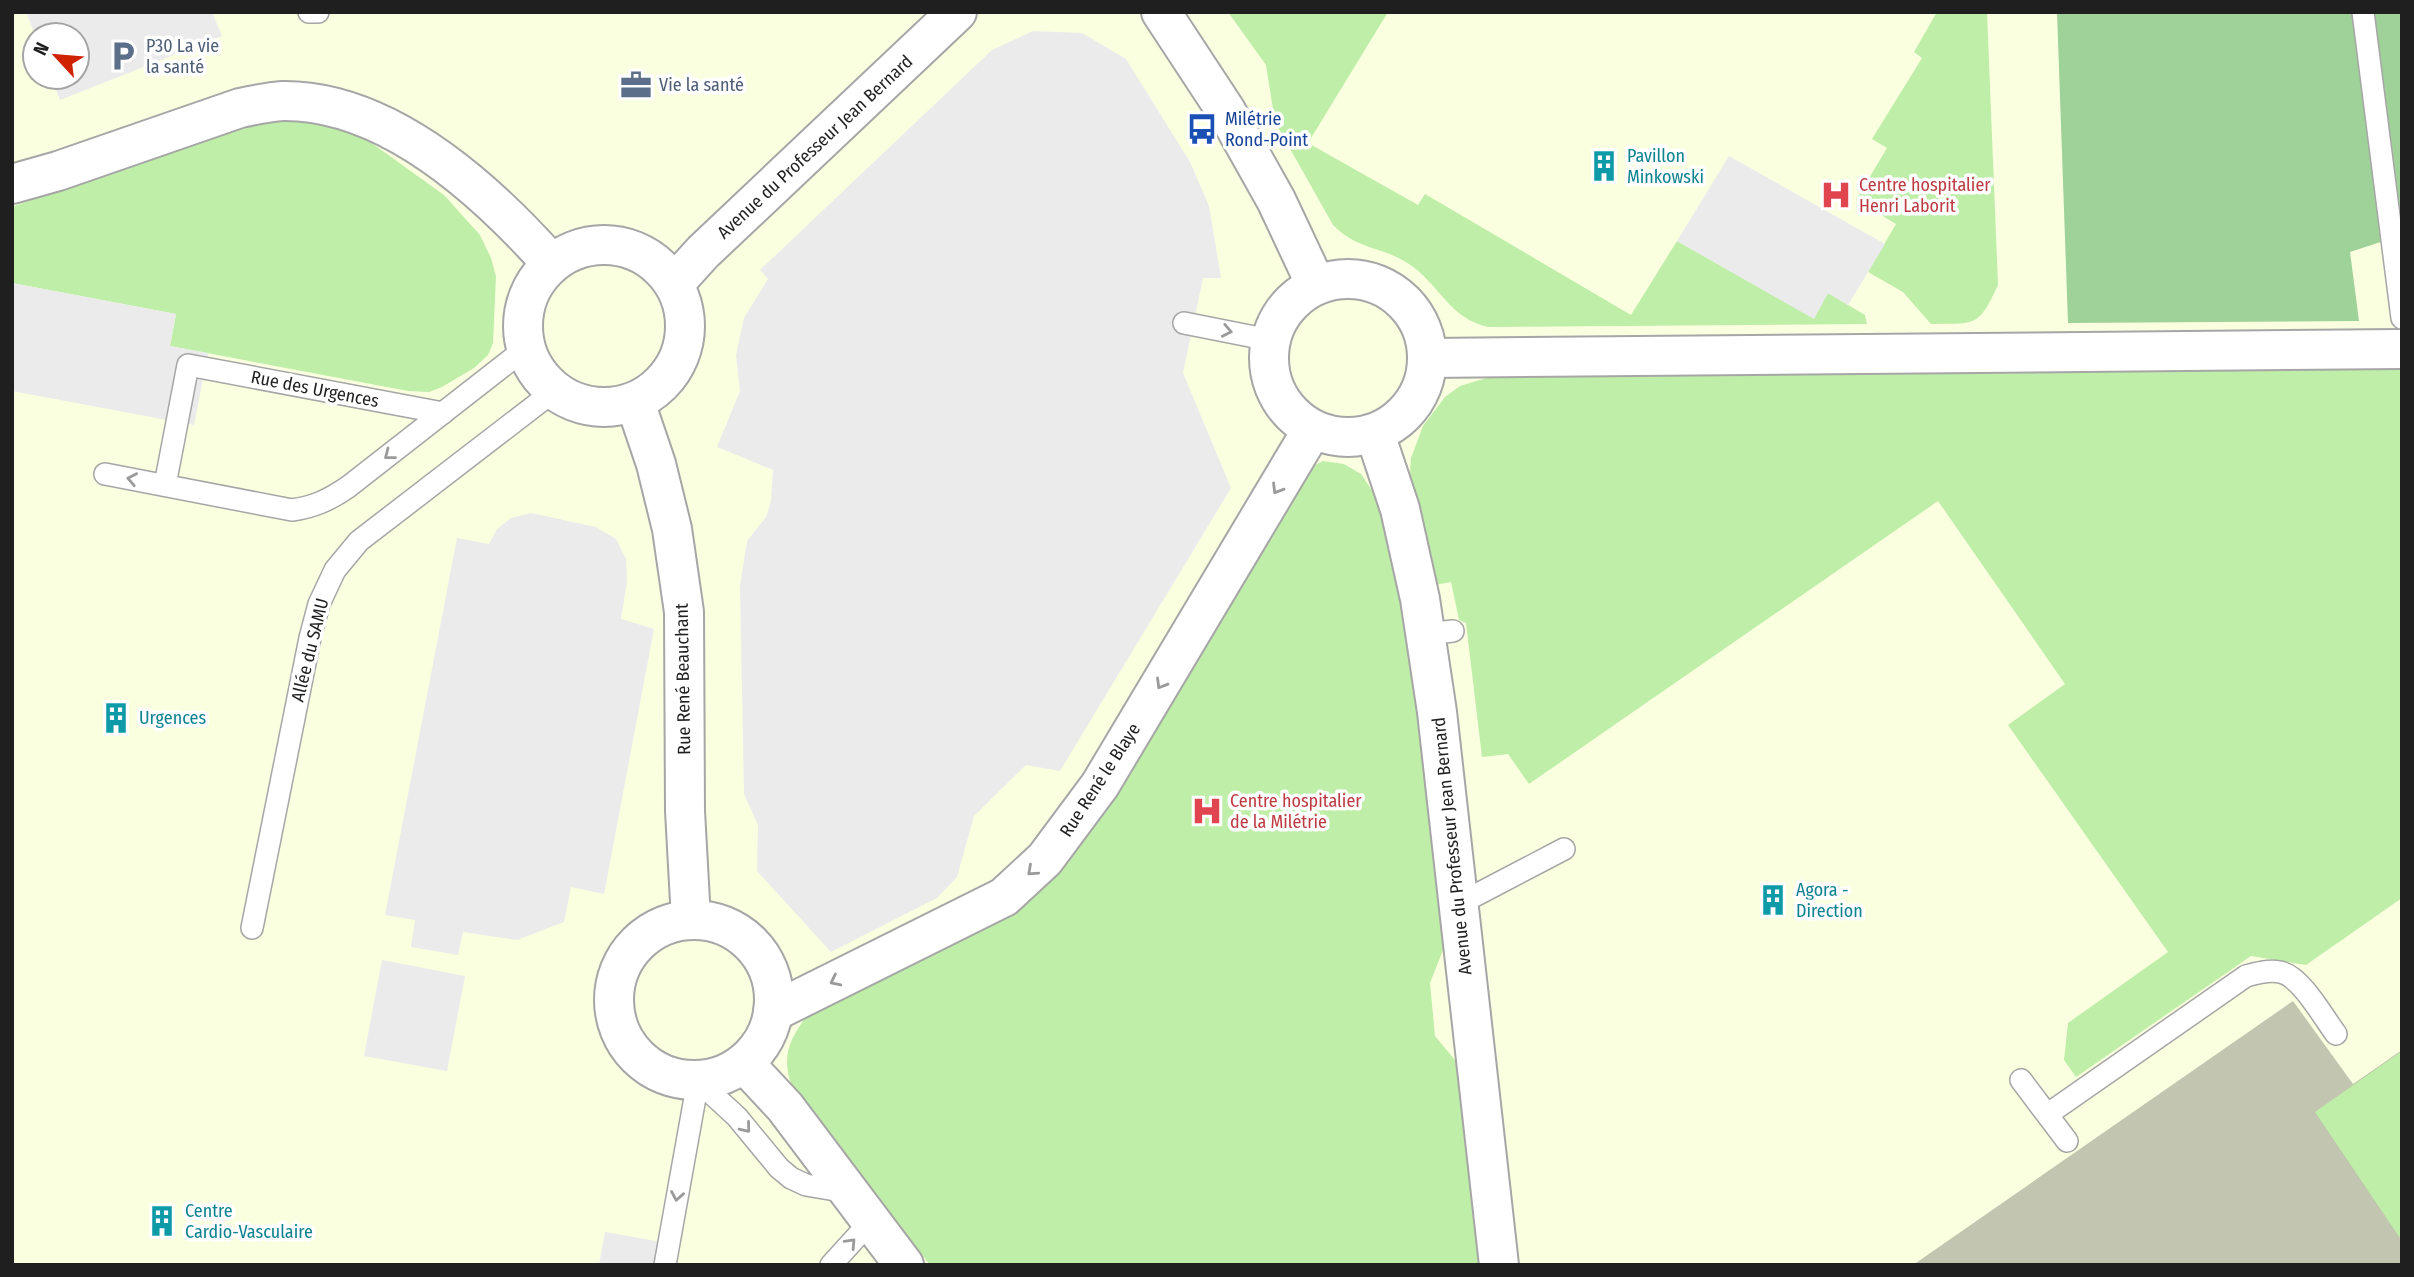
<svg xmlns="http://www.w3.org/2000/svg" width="2414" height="1277" font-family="'Fira Sans Condensed',sans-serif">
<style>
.education{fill:#faffe0;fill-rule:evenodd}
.construction{fill:#c2c6b0}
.grass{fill:#bfeea8}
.forest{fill:#9fd298}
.parking{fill:#ebebeb}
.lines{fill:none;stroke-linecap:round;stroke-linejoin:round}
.service-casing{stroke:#a6a6a6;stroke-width:24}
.minor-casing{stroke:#a6a6a6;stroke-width:42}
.service{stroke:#fff;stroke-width:21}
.minor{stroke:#fff;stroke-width:38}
.oneway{stroke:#9a9a9a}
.labels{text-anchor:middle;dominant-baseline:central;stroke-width:7;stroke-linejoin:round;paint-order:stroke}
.service-label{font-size:18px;fill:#4e5e75;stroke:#fff;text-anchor:start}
.transit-label{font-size:18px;fill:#164399;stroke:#fff;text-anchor:start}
.street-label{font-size:18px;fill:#1f1f1f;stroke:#fff}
.culture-label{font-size:18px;fill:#0d838f;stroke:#fff;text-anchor:start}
.health-label{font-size:18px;fill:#be3a42;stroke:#fff;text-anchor:start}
</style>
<rect width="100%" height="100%" fill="#f1efe5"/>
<path class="education" d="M12 12H2402V1265H12ZM35 35H77V77H35Z"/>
<polygon class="construction" points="2293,1001 2353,1084 2402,1050 2402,1265 1913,1265"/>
<g class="grass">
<path d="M1228 12H1388L1308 143 1418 205 1425 194 1631 315 1677 241 1813 318 1828 293 1865 315 1867 324 1488 327C1449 318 1440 285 1409 264 1382 246 1357 250 1333 225L1275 122 1266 65Z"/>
<path d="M1937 12H1987L1998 285C1978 328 1976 323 1931 324L1903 292 1868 272 1896 224 1856 200 1887 148 1872 139 1922 58 1914 52Z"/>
<polygon points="276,117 340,125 373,144 444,195 480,235 491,258 496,276 493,343 488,355 474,368 442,387 429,392 408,391 170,346 176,314 12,283 12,207 245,123"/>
<polygon points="2402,369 2402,898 2306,965 2251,956 2076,1077 2064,1060 2068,1023 2168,952 2008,725 2065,684 1938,501 1529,784 1508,754 1482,757 1466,623 1459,620 1451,582 1435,585 1412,487 1410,474 1411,458 1423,426 1445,397 1460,386 1493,376"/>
<path d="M1323 461 1344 464 1361 474 1375 495 1396 569 1415 682 1445 945 1430 983 1435 1036 1459 1065 1481 1265H930L791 1084C781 1054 791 1037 809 1013L1026 902 1306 470Z"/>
<polygon points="2402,1051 2402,1241 2315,1112"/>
</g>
<polygon class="forest" points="2057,12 2402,12 2402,235 2350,252 2359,321 2068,323"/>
<g class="parking">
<polygon points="26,12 212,12 222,36 60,100 51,77 77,77 77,35 35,35"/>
<polygon points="1033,31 1082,33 1126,59 1190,162 1209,206 1221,278 1203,278 1183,373 1231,488 1060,771 1026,765 974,816 957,877 937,898 831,952 757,871 758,825 744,794 740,586 747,541 766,517 771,501 773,470 717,447 740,391 736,355 744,318 768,279 760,270 992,50"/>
<polygon points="1729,156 1885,244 1848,305 1828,293 1814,319 1677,241"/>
<polygon points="12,283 176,314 170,346 208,353 194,425 12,391"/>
<polygon points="531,513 596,527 616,539 626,559 627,581 621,619 654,629 604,894 571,887 564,922 517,940 463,932 458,955 411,947 415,920 385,915 457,538 489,544 497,529 511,518"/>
<polygon points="382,960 465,976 447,1071 364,1056"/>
<polygon points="605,1232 679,1245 675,1265 599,1265"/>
</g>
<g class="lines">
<defs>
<g id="service">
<polyline points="309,12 318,12"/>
<polyline points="2363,12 2402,318"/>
<polyline points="1184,323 1270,340"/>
<path d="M105 474 292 510C314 507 329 500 348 487L526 348"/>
<polyline points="165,485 188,365 443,413"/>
<polyline points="1426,634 1453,631"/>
<polyline points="1459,904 1564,849"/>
<polyline points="252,928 310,638 319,604 335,570 359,541 554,391"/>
<polyline points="2021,1080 2067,1141"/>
<polyline points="698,1081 737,1117 779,1168 791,1178 806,1185 847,1192"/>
<path d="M2048 1114 2246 976C2257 973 2268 970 2280 972 2301 976 2323 1017 2336 1034"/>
<polyline points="665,1265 698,1081"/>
<polyline points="831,1265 871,1221"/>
</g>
<g id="minor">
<polyline points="1161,12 1226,111 1276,200 1316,285"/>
<path d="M12 184 58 171 240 108C254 105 268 102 283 101 388 100 486 190 551 263"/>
<circle cx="604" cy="326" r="81"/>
<circle cx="1348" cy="358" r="79"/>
<polyline points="674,284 703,252 957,12"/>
<polyline points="1428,358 2402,349"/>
<polyline points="635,402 656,464 672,529 684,612 685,811 691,920"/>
<polyline points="1375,434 1400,509 1420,599 1437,712 1499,1265"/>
<circle cx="694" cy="1000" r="80"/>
<polyline points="773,1012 1004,897 1045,859 1100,785 1312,430"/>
<polyline points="744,1063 785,1107 904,1265"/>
</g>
</defs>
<use href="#service" class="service-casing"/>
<use href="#minor" class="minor-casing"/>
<use href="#service" class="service"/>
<use href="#minor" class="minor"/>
</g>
<defs><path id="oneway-chevron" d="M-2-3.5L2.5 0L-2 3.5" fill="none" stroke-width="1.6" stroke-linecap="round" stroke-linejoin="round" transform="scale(1.75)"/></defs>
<g class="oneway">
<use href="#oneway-chevron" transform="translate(1227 331) rotate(11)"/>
<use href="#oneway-chevron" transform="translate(389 455) rotate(142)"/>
<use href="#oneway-chevron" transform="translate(132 479) rotate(-169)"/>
<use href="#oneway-chevron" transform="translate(1277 489) rotate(121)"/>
<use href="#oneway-chevron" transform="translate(1161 684) rotate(121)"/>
<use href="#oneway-chevron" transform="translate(1032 871) rotate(138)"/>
<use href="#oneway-chevron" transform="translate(835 981) rotate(154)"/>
<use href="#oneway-chevron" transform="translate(746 1128) rotate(51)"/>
<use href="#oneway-chevron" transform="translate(677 1196) rotate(100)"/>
<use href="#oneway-chevron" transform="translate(851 1243) rotate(-47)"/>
</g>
<defs>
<symbol id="parking-bare" viewBox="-9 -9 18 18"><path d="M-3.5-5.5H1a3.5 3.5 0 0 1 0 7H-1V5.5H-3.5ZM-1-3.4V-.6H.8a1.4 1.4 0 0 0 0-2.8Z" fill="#5c6f8a" stroke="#fff" stroke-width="2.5" paint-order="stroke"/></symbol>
<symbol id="office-bare" viewBox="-9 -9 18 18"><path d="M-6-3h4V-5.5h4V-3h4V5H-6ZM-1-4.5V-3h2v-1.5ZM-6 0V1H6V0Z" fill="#5c6f8a" stroke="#fff" stroke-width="2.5" paint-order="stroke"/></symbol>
<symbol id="bus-bare" viewBox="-9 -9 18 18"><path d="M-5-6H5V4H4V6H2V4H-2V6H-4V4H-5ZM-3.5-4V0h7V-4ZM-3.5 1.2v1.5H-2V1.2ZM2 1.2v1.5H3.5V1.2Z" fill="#1a4fb4" stroke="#fff" stroke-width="2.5" paint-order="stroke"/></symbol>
<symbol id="building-bare" viewBox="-9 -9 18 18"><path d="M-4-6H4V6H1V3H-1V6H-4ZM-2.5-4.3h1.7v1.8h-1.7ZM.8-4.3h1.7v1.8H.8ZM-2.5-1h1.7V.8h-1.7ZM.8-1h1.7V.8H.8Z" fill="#0f9aa8" stroke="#fff" stroke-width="2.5" paint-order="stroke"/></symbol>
<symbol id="hospital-bare" viewBox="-9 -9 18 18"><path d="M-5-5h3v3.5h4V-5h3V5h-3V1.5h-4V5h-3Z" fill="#e0444e" stroke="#fff" stroke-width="2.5" paint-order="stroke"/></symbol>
</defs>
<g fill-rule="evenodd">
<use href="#parking-bare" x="101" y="34" width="44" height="44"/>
<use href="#office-bare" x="614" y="63" width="44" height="44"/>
<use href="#bus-bare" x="1180" y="107" width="44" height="44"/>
<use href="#building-bare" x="1582" y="144" width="44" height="44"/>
<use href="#hospital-bare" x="1814" y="173" width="44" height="44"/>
<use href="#building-bare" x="94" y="696" width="44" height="44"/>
<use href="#hospital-bare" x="1185" y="789" width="44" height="44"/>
<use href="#building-bare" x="1751" y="878" width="44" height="44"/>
<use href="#building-bare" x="140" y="1199" width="44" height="44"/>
</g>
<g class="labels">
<g class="service-label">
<text x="146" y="46">P30 La vie<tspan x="146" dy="21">la santé</tspan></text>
<text x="659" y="85">Vie la santé</text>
</g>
<g class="transit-label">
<text x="1225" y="119">Milétrie<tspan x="1225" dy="21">Rond-Point</tspan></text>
</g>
<g class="street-label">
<text transform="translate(815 147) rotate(-43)">Avenue du Professeur Jean Bernard</text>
<text transform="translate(315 389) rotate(11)">Rue des Urgences</text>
<text transform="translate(310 650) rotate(-76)">Allée du SAMU</text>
<text transform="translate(683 679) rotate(-91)">Rue René Beauchant</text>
<text transform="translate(1100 780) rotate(-57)">Rue René le Blaye</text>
<text transform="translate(1452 846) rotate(-96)">Avenue du Professeur Jean Bernard</text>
</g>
<g class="culture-label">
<text x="1627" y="156">Pavillon<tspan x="1627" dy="21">Minkowski</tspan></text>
<text x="139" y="718">Urgences</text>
<text x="1796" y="890">Agora -<tspan x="1796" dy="21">Direction</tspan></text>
<text x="185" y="1211">Centre<tspan x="185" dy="21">Cardio-Vasculaire</tspan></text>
</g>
<g class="health-label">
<text x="1859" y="185">Centre hospitalier<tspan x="1859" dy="21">Henri Laborit</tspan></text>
<text x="1230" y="801">Centre hospitalier<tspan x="1230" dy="21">de la Milétrie</tspan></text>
</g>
</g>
<rect width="2414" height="1277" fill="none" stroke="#1f1f1f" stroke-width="28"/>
<g transform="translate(56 56) rotate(296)"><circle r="33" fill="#ffffff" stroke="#a5a5a5" stroke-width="2"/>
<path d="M0-5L12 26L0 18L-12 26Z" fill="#cf2200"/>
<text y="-10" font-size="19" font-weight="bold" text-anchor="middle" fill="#1f1f1f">N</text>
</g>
</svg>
